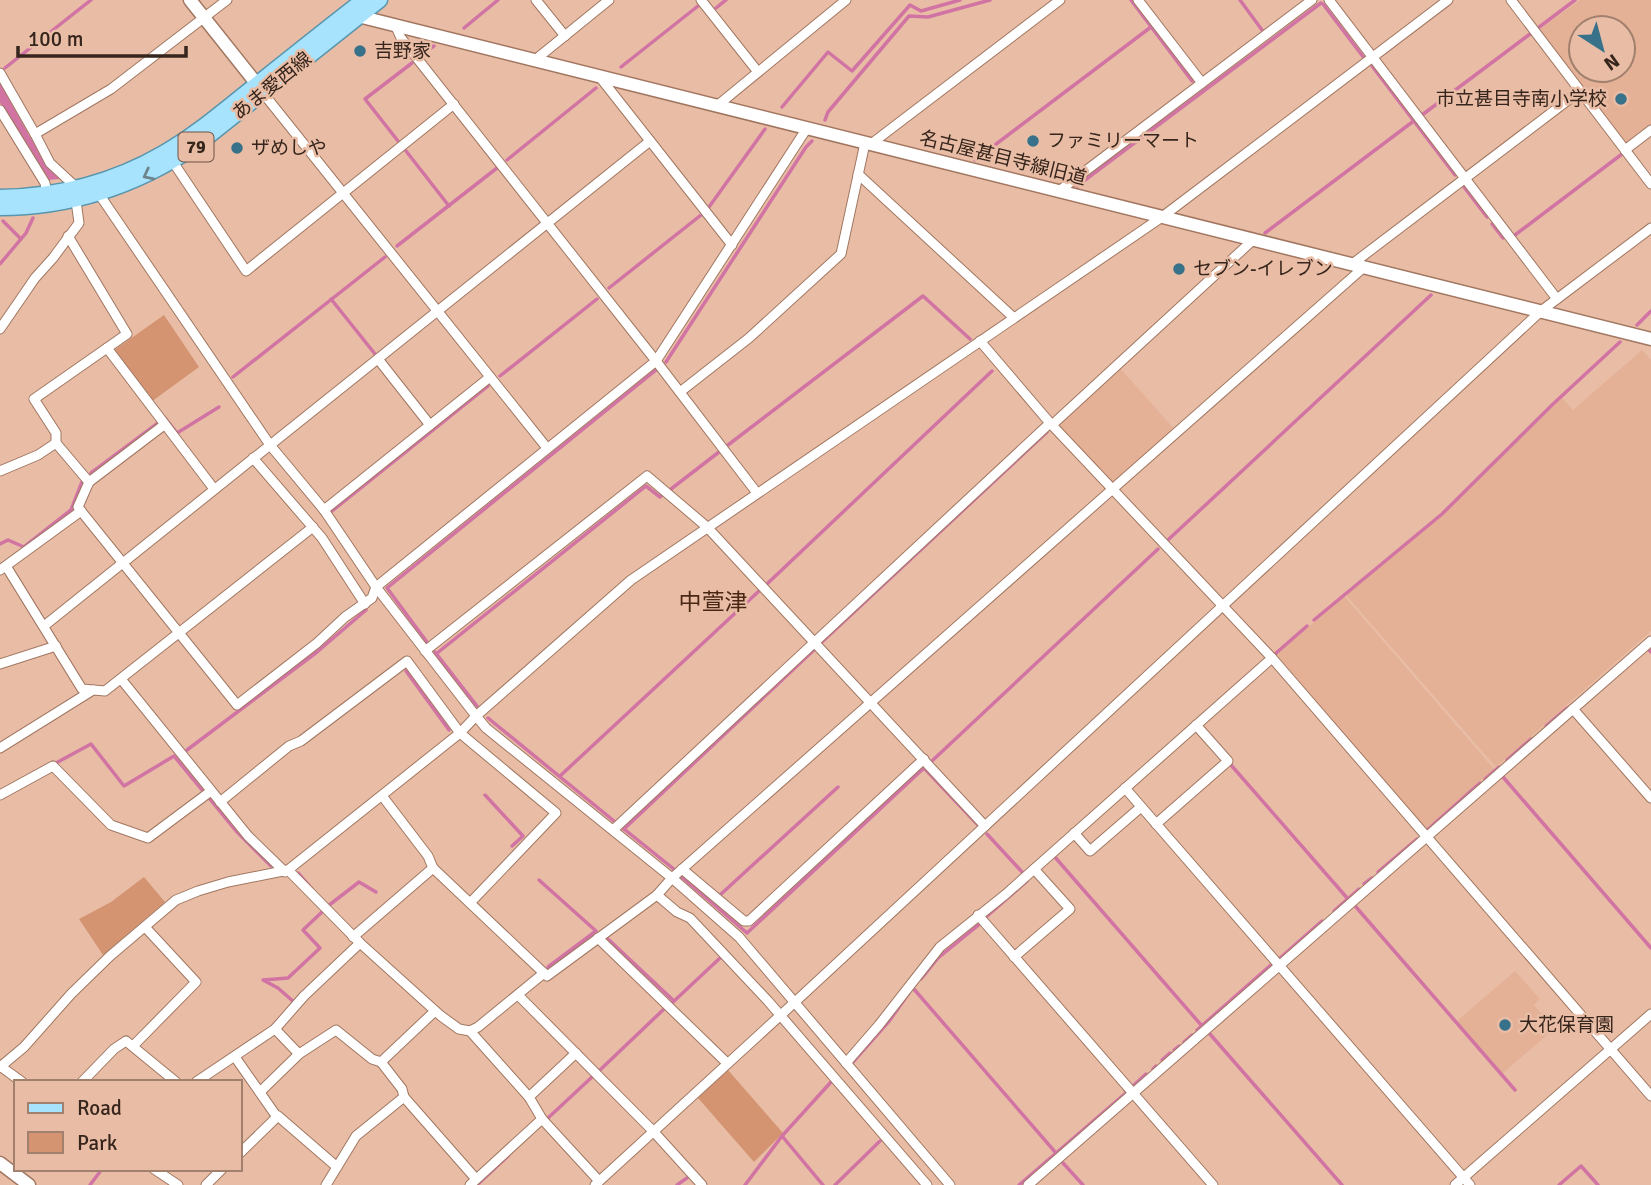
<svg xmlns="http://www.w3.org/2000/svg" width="1651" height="1185" font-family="Signika,'Noto Sans JP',sans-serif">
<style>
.built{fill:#e4b096;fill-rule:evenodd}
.green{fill:#d49472}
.water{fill:#d174a4}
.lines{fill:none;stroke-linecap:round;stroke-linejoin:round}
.stream{stroke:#d174a4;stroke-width:3.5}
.street-casing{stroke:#a17762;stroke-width:11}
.secondary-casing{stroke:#a17762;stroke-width:15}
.primary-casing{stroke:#5a95ae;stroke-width:17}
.street{stroke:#fff;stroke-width:9}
.secondary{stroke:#fff;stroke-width:12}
.primary{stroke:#a7e3fd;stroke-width:14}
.oneway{stroke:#6e848c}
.poi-dot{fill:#37718a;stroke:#e9bda5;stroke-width:2.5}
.labels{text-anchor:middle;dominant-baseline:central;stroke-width:5;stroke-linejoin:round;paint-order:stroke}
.shield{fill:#e9bda5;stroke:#6c5345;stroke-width:2}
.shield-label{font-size:18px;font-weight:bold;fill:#36251c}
.poi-label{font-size:19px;fill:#36251c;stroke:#e9bda5;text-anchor:start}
.street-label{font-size:19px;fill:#36251c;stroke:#e9bda5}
.quarter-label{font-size:23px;fill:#4a2714;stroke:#e9bda5}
</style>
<rect width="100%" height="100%" fill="#e9bda5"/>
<g class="built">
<path d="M1580 0H1651V127L1626 144 1539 30ZM1581 28H1623V70H1581Z"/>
<polygon points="1642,350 1651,360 1651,631 1496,767 1346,595 1443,514 1562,398 1573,410"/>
<polygon points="1120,368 1175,430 1115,482 1112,483 1058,424"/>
<polygon points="1344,596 1494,769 1424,830 1275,656"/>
<polygon points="1515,971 1540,999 1534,1005 1554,1029 1502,1074 1457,1021"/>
</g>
<g class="green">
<polygon points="164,315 199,367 151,402 113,351"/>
<polygon points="144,877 165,902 103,955 79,919 111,902"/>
<polygon points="728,1070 783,1133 754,1162 698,1098"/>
</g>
<polygon class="water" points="0,83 42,158 60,179 48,180 0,103"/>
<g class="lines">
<g class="stream">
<polyline points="1131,0 1192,81"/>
<polyline points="1240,0 1262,30"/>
<polyline points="1323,4 1364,58"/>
<polyline points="716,8 726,0"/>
<polyline points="464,28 498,0"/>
<polyline points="1538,28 1575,0"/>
<polyline points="422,54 434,46"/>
<polyline points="1372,66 1455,175"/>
<polyline points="621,67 698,6"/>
<polyline points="5,68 91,0"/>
<polyline points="782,107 828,52 852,71 910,5 921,11 960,0"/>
<polyline points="1422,115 1530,34"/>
<polyline points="825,120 828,112 909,16 928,17 990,0"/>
<polyline points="398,141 365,99 412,63"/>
<polyline points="406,151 449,206"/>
<polyline points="507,160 596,88"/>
<polyline points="975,160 1151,27"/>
<polyline points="1077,186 1321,3"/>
<polyline points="1464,187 1487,217"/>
<polyline points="709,207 765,129"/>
<polyline points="3,221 21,239"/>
<polyline points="1492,224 1503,238"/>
<polyline points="1265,233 1415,120"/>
<polyline points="1515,235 1622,154"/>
<polyline points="397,246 497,168"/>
<polyline points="0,264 26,233 33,218"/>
<polyline points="609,288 701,215"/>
<polyline points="331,299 375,354"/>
<polyline points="1637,325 1651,311"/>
<polyline points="666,362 806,147 812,141"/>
<polyline points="500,376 597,299"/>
<polyline points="233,377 385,257"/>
<polyline points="165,418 177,433 219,407"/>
<polyline points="728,445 923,296 970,339"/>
<polyline points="91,473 158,423"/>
<polyline points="671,489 719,452"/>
<polyline points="332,511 488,386"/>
<polyline points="1169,539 1431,295"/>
<polyline points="0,544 8,540 24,547 71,510 82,482"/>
<polyline points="768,583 992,371"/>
<polyline points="1314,620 1442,514 1552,405 1620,342"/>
<polyline points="427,642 387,588 656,370"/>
<polyline points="822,642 1047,432"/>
<polyline points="1649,650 1651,652"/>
<polyline points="435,652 477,706"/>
<polyline points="436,654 646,486 660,497 662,495"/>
<polyline points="1275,654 1307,626"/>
<polyline points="406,671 449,730"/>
<polyline points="488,718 614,821"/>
<polyline points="1546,726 1567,708"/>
<polyline points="187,750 317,652 366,610"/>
<polyline points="933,760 1158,549"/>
<polyline points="1507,760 1531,739"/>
<polyline points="56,763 91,744 124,786 174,756 202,790"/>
<polyline points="1231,765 1348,899"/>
<polyline points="560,776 759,591"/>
<polyline points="1503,777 1651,948"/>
<polyline points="1485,779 1499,767"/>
<polyline points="485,795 523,836 512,846"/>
<polyline points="209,798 236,831 271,866"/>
<polyline points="624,829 815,649"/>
<polyline points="624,829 675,870"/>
<polyline points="1426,831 1480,783"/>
<polyline points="987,834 1023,873"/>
<polyline points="1054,856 1202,1026"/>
<polyline points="1378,872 1417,839"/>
<polyline points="298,873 312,889"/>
<polyline points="682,877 747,933 924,768 978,825"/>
<polyline points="539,880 596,931 548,967"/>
<polyline points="1364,884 1372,878"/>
<polyline points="720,895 838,787"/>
<polyline points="327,905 328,906 359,882 376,892"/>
<polyline points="1356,907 1515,1090"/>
<polyline points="1334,911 1359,889"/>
<polyline points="986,917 1027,881"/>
<polyline points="608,939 674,1001"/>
<polyline points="1279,959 1322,921"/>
<polyline points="921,979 938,958 981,923"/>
<polyline points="913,988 1056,1153"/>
<polyline points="295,1003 278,988 263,980 288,978 320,948 303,930 322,912"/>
<polyline points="672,1003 720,958"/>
<polyline points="1197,1030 1272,964"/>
<polyline points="1209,1033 1342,1185"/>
<polyline points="1184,1042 1192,1035"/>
<polyline points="1174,1050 1179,1046"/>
<polyline points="1162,1060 1170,1053"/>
<polyline points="853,1062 890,1020 909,993"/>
<polyline points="1153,1069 1156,1066"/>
<polyline points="600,1070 664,1009"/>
<polyline points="1134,1085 1146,1074"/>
<polyline points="548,1118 592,1077"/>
<polyline points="782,1136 823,1185"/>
<polyline points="1063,1163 1083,1185"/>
<polyline points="90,1185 102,1169"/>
<polyline points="477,1185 508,1156"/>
<polyline points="677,1185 687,1178"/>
<polyline points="745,1185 782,1136 831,1082"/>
<polyline points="835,1185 880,1141"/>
<polyline points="1019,1185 1127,1092 1125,1090"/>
<polyline points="1559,1185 1581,1166 1598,1185"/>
</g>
<defs>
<g id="street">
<polyline points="536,0 565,36"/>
<polyline points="701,0 758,72"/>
<polyline points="1138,0 1202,83"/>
<polyline points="1329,0 1557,299"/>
<polyline points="1511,0 1651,184"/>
<polyline points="396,27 401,38 656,361 757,493"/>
<polyline points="535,60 609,0"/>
<polyline points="0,73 35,134 111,89 227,0"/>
<polyline points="599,76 732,245"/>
<polyline points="263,93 547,448"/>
<polyline points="718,105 846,0"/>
<polyline points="0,110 45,183 47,194"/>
<polyline points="35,134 50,163 77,188"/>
<polyline points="871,144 1060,0"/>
<polyline points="1625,150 1651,130"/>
<polyline points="173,162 246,271 454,104"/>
<polyline points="858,174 1014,318"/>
<polyline points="1059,191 1312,0"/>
<polyline points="99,194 270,445 324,510 376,587 476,716 486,728 672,878 739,937 950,1185"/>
<polyline points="68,236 127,334 107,348 214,489"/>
<polyline points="1351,265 1580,91"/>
<polyline points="0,329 35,278 53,258 79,223 76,201"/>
<polyline points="980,341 1050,423 1272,658 1651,1096"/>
<polyline points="378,359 430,425"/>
<polyline points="680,392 749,338 841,254 865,143"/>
<polyline points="1052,425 1253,240"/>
<polyline points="253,458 322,538 365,604"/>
<polyline points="0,471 38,455 56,443"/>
<polyline points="89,482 56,443 56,433 34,399 107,348"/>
<polyline points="324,510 490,377"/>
<polyline points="81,511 78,507 89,482 164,425"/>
<polyline points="6,566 82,689 105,691 313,527"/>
<polyline points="0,570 81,511 237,705 317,643 345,617 372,598 376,587 656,361 807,128"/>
<polyline points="44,626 650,141"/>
<polyline points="425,651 647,476 707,527 985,826"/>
<polyline points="0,664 56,646"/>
<polyline points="121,679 248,836 285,872"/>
<polyline points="1573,709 1651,798"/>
<polyline points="0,748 93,690"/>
<polyline points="1125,788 1470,1185"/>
<polyline points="0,795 53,766 111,825 148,838 211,791"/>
<polyline points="383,797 428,856 433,868 547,976 657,895 672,878 1363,268"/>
<polyline points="220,802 289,746 301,741 407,661 460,733 556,813 470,903"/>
<polyline points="1156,824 1228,761 1196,725"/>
<polyline points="613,830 1050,423"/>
<polyline points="1074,833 1090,851 1141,807"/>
<polyline points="682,869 744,921 749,921 924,759"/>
<polyline points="288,870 360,943 441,1016 459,1029 470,1031 478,1027 544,973"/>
<polyline points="657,895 677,912 690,918 768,1001 927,1185"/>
<polyline points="978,915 1213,1185"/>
<polyline points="353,937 433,868"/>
<polyline points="598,938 727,1063"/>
<polyline points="1014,957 1070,909 1034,869"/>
<polyline points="518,995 653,1131 702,1185"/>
<polyline points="275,1029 299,1054 336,1030 372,1059 381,1062 435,1011"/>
<polyline points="470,1031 529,1097"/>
<polyline points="134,1045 196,982 145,927"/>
<polyline points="235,1057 277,1117"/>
<polyline points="381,1062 402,1089 404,1097"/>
<polyline points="846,1063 879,1025 940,947 1006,894 1272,658"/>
<polyline points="0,1066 22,1082"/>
<polyline points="0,1067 24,1047 71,994 110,956 176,900 198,891 228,882 288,870 460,733 476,716 631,580 1162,217 1448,0"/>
<polyline points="82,1082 114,1049 126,1041 176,1082"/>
<polyline points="196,1082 275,1029 304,996 360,943"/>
<polyline points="260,1092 299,1054"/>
<polyline points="542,1119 529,1097 576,1053"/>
<polyline points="240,1153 278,1116 337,1167"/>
<polyline points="154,1169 178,1185"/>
<polyline points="206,1185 222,1169"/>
<polyline points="326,1185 356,1136 404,1097 476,1179"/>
<polyline points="470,1185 542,1119 599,1181"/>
<polyline points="595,1185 795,1002 1541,311 1651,228"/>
<polyline points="1028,1185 1651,641"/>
<polyline points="1455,1185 1651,1014"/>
</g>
<g id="secondary">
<polyline points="190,0 256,83"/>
<polyline points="354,15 1651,339"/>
<polyline points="0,1163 29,1185"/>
</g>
<g id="primary">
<path d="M0 197C58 196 113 182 163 153 197 134 227 107 258 83 293 55 328 27 363 0"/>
<path d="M0 208C71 208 135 187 195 147L380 0"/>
</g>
</defs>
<use href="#street" class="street-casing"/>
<use href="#secondary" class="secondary-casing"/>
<use href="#primary" class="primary-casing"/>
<use href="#street" class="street"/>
<use href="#secondary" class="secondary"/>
<use href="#primary" class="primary"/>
</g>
<defs><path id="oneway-chevron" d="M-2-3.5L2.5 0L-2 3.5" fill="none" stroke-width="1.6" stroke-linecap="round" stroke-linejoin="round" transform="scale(1.75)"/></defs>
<use class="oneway" href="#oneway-chevron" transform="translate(148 175) rotate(153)"/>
<g class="poi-dot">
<circle cx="360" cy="51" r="7"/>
<circle cx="1621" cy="99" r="7"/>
<circle cx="1033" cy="141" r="7"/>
<circle cx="237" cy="148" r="7"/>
<circle cx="1179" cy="269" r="7"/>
<circle cx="1505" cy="1025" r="7"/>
</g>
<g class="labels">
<rect class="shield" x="178.5" y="132.5" width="35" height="29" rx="5"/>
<g class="shield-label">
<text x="196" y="147">79</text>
</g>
<g class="poi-label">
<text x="374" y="51">吉野家</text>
<text x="1607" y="99" text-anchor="end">市立甚目寺南小学校</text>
<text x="1047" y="141">ファミリーマート</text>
<text x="251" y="148">ザめしや</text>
<text x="1193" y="269">セブン-イレブン</text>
<text x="1519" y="1025">大花保育園</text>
</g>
<g class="street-label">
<text transform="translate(272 86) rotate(-39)">あま愛西線</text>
<text transform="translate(1003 158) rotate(14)">名古屋甚目寺線旧道</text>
</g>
<g class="quarter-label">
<text x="713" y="602">中萱津</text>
</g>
</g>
<rect x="14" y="1080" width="228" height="91" fill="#e9bda5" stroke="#a1806e" stroke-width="2"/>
<rect x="28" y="1103" width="35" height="10" fill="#a7e3fd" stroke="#a1806e" stroke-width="2"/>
<text x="77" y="1115" font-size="21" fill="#36251c">Road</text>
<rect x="28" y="1132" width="35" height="21" fill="#d49472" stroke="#a1806e" stroke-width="2"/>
<text x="77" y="1150" font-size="21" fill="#36251c">Park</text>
<g transform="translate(1602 49) rotate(144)"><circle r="33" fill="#e9bda5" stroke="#a1806e" stroke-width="2"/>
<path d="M0-5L12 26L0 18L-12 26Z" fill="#37718a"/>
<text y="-10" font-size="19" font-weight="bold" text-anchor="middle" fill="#36251c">N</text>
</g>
<path d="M18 46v10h168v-10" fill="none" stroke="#36251c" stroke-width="3.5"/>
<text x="28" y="46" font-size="21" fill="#36251c" stroke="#e9bda5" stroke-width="5" paint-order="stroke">100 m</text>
</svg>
